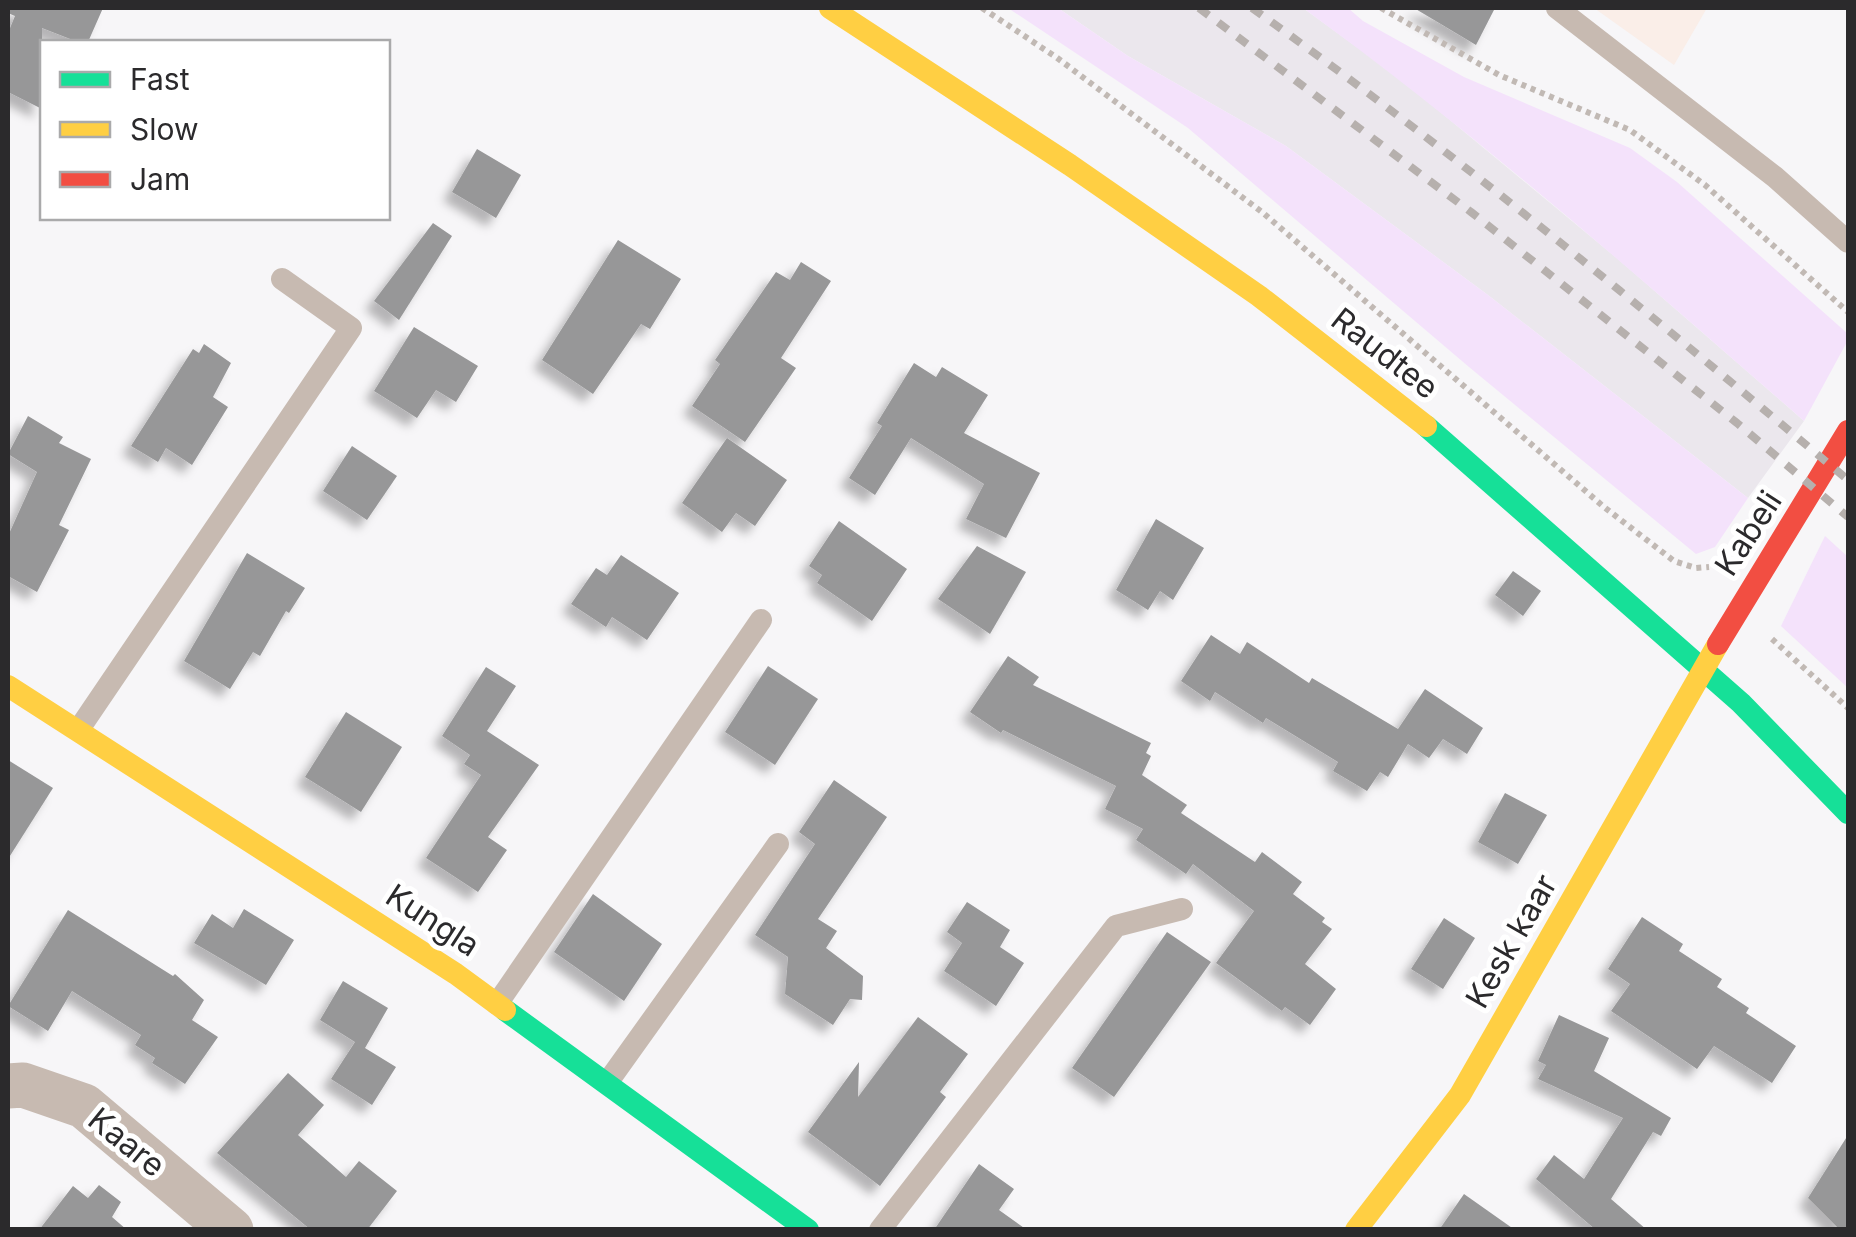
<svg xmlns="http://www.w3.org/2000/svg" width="1856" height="1237" font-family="Inter,sans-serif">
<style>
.commercial{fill:#faeee8}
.built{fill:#ebe7ed}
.green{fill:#f4e2fb}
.building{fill:#979798;filter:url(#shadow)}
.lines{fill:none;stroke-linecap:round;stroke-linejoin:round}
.path{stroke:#c1b9b4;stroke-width:6;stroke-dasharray:5 5;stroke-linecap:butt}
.lane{stroke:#c7bab1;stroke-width:22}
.street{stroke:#c7bab1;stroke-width:45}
.fast{stroke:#16e098;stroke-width:22}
.slow{stroke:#ffcf43;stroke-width:22}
.jam{stroke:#f24e42;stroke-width:22}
.rail{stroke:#b6b0ad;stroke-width:8;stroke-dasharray:12 12;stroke-linecap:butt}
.labels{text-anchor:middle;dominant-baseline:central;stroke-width:10;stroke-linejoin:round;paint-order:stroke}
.street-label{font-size:32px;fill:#2b2a2c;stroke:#fff}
</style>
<defs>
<filter id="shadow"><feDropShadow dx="-9" dy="9" stdDeviation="5" flood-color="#0004"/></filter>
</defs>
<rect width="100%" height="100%" fill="#f7f6f8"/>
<polygon class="commercial" points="1594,8 1707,8 1674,65"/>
<polygon class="built" points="1058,8 1303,8 1398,77 1619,260 1804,421 1748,498 1488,295 1286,146 1128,56"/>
<g class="green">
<polygon points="1008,8 1058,8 1128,56 1286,146 1488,295 1748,498 1715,547 1696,554 1469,367 1188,128"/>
<path d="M1303 8H1348L1363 21 1464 77 1630 148 1677 182 1848 334V340L1804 421C1641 279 1478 135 1303 8Z"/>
<polygon points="1825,536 1848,557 1848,688 1781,626"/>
</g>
<g class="building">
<polygon points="8,8 103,8 88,42 78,42 42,28 42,109 8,92 8,33 15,16 8,13"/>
<polygon points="1414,8 1495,8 1476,45"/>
<polygon points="477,149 521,175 496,218 452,192"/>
<polygon points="433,223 452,236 399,320 374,301"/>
<polygon points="618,240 681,279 650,329 641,324 593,394 542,360"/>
<polygon points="801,262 831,281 781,358 796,368 745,442 692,406 720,364 715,360 776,272 790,280"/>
<polygon points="414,327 478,366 456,402 436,390 417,418 374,391"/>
<polygon points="204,344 231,363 213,397 228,407 192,465 166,448 158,462 131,446 193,349 199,353"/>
<polygon points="914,363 936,377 942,367 988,395 964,433 1040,473 1006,538 966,519 984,484 911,438 875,495 849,478 882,426 877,423"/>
<polygon points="28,416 63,437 59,443 91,459 59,525 69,530 37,592 8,576 8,536 37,472 8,454"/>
<polygon points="727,438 787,480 755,526 736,513 722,532 682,503"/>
<polygon points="352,446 397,476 367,520 323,491"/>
<polygon points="1156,519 1204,548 1173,600 1160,591 1148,610 1116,590"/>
<polygon points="839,521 907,569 872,621 817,583 822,575 809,566"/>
<polygon points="977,546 1026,572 990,634 938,599"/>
<polygon points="247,553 305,588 289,613 286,611 260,656 253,652 230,689 184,661"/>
<polygon points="621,555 679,593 647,640 612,617 606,627 571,604 596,568 607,575"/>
<polygon points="1513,571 1541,591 1523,616 1495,595"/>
<polygon points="1211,635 1240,654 1247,642 1309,683 1312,678 1398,729 1425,689 1483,728 1467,754 1443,739 1429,758 1408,744 1388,777 1380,772 1367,791 1333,771 1338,762 1266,718 1263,723 1215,692 1210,701 1181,681"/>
<polygon points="1008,656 1039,677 1033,685 1151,743 1146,753 1151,756 1142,775 1187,805 1181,813 1255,862 1262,852 1302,882 1293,894 1325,918 1322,922 1332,929 1305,964 1336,989 1310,1025 1285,1007 1282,1011 1216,963 1254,911 1193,864 1186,874 1136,840 1143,829 1105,809 1116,786 1003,730 1001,733 970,712"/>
<polygon points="768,666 818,699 775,765 725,732"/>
<polygon points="486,667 516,686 487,731 539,765 488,837 507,850 478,892 426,858 481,775 464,764 470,755 442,736"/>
<polygon points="346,712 402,747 361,812 305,777"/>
<polygon points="8,760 53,788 8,859"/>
<polygon points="834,780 887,817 818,919 837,931 826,948 863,976 862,1000 850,999 833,1025 785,994 788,957 755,935 815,844 799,832"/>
<polygon points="1505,793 1547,815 1518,864 1478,842"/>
<polygon points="593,894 662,944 624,1001 554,952"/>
<polygon points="967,902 1010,930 1000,947 1024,963 996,1006 944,971 962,943 947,932"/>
<polygon points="244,909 294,940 266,985 194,943 212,914 233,928"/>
<polygon points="68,910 173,976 175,974 204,1000 192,1020 218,1037 185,1084 152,1063 155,1058 135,1045 141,1035 72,991 48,1031 8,1006"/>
<polygon points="1642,917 1683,944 1679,951 1722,979 1717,987 1749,1008 1746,1013 1796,1046 1772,1083 1714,1046 1697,1069 1611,1011 1630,984 1608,969"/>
<polygon points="1444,918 1475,938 1443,989 1411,969"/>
<polygon points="1167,932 1211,962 1114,1097 1072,1068"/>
<polygon points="343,981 388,1008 365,1048 396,1067 372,1105 331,1079 355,1042 320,1020"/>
<polygon points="1559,1015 1609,1038 1594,1071 1671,1118 1661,1136 1653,1132 1611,1199 1647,1230 1596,1230 1536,1179 1554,1155 1584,1179 1623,1118 1538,1079 1546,1065 1538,1061"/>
<polygon points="918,1017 968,1054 940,1092 946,1097 880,1186 808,1132 859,1062 858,1097"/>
<polygon points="288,1073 324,1105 298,1135 346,1177 359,1161 397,1191 367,1230 311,1230 217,1153"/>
<polygon points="1848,1135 1848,1230 1840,1230 1808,1198"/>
<polygon points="979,1164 1014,1189 999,1210 1027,1230 934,1230"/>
<polygon points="99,1185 121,1202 112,1217 127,1230 39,1230 73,1186 88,1198"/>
<polygon points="1464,1194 1515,1230 1439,1230"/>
</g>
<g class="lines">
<g class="path">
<polyline points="982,8 1056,57 1262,212 1604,507 1674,561 1696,568 1709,567"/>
<polyline points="1381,8 1499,75 1630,130 1705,185 1848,312"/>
<polyline points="1772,639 1848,708"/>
</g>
<g class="lane">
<polyline points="1557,8 1775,177 1848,242"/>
<polyline points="79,729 351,328 282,279"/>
<polyline points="497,1004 761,620"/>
<polyline points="607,1083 778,844"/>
<polyline points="880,1230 1116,926 1182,909"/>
</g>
<polyline class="street" points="8,1086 23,1085 84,1106 231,1230"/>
<g class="fast">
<polyline points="1426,426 1741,703 1848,813"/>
<polyline points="505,1010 808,1230"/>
</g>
<g class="slow">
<polyline points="830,8 1070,165 1259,296 1426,426"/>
<polyline points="8,686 456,974 505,1010"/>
<polyline points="1356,1230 1460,1095 1718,644"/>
</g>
<polyline class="jam" points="1718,644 1848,431"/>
<g class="rail">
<polyline points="1199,8 1471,212 1737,423 1848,517"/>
<path d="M1252 8C1458 155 1654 317 1848 480"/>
</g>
</g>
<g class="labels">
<g class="street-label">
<text transform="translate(1385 353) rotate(38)">Raudtee</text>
<text transform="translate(1748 533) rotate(-57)">Kabeli</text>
<text transform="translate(433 920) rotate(33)">Kungla</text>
<text transform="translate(1511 941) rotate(-60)">Kesk kaar</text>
<text transform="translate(127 1142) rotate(39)">Kaare</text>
</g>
</g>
<rect width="1856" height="1237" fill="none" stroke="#2b2a2c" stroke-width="20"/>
<rect x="40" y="40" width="350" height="180" fill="#ffffff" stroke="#aaaaab" stroke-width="2.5"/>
<rect x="60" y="72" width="50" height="15" fill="#16e098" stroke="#aaaaab" stroke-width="2.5"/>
<text x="130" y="90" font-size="30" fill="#2b2a2c">Fast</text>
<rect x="60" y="122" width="50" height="15" fill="#ffcf43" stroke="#aaaaab" stroke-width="2.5"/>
<text x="130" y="140" font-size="30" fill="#2b2a2c">Slow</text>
<rect x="60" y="172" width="50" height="15" fill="#f24e42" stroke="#aaaaab" stroke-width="2.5"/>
<text x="130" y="190" font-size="30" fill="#2b2a2c">Jam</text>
</svg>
